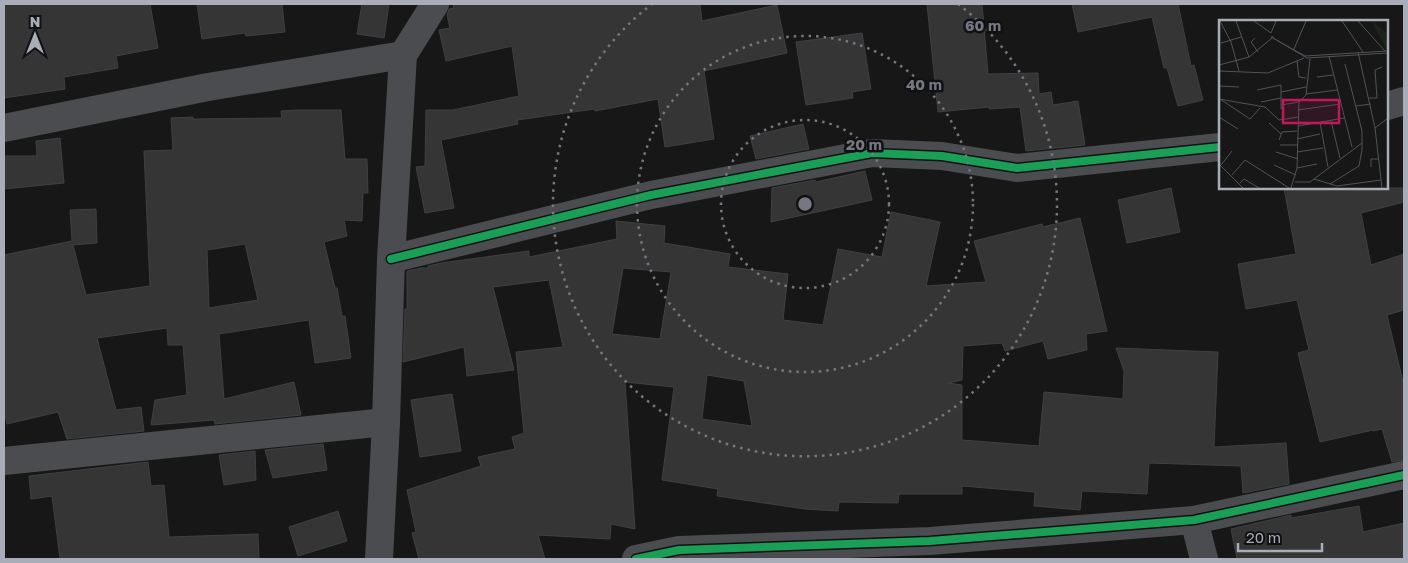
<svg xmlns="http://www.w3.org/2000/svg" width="1408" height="563" font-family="'Golos Text',sans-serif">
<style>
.building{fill:#353536;stroke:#3f4043;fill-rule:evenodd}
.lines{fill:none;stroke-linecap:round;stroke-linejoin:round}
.minor{stroke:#4b4c50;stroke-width:28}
.cycleway-casing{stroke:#111113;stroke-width:11}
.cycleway{stroke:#1a9f57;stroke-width:8}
.ring{fill:none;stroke:#757880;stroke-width:2.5;stroke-dasharray:2.5 5}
.inset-road{fill:none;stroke:#515357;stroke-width:1}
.view{fill:#c2185b;fill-opacity:0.15;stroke:#c2185b;stroke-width:2.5}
.inset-edge{fill:none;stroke:#a8adb8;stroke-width:2.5}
.centre{fill:#757880;stroke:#111113;stroke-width:2.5}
.ring-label{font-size:15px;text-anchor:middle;font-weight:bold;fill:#757880;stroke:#111113;stroke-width:5;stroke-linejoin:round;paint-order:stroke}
</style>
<rect width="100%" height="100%" fill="#171717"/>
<g class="building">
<polygon points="4,4 150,4 158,48 116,56 118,68 64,77 65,89 4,98"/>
<polygon points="197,4 282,4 285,32 246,36 245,33 202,39"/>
<polygon points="362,4 389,4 384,38 357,34"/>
<polygon points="453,4 700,4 702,21 777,5 787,53 704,71 714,139 665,147 658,99 595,111 594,109 517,120 518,124 441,140 454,208 425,213 416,167 425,166 426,110 453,110 519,96 512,46 446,61 439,30 450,28 447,15 449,9 454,8"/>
<polygon points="927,4 982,4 988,74 1038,73 1039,94 1051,92 1053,105 1078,101 1085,145 1026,151 1020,107 989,109 989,107 938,112"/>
<polygon points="1072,4 1178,4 1191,66 1194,65 1203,100 1178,106 1167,68 1164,68 1152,17 1078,32"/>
<polygon points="862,33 871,89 852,92 853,98 806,105 796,42"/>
<path d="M297 110H341L345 159H367L368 193H363L362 221 344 220 347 236 324 242 335 288H337L342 316H345L351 358 315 363 309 320 219 334 224 399 294 382 301 415 215 424 214 420 151 425 155 400 187 395 183 345H168L167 328 97 338 116 410 141 407 144 431 67 439 58 412 7 424 4 410V255L72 241 70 210 96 209 97 243 73 245 86 295 150 286 144 151 173 150 171 118 193 117V119L282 118 281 111ZM245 244 258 300 209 308 207 250Z"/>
<polygon points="803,124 809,149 756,159 750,136"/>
<polygon points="60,138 64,183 4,189 4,156 37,156 36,141"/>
<polygon points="865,171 872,200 771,222 772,188 815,180 816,182"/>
<polygon points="1171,188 1180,232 1127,243 1118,200"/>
<polygon points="1284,188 1404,188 1404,202 1361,213 1371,265 1404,254 1404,310 1387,315 1404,386 1404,460 1392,462 1382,429 1373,431 1373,430 1320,442 1298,353 1309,350 1297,300 1246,309 1238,264 1296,254"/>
<path d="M891 212 940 222 926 286 986 282 974 241 1042 224 1043 227 1080 218 1107 331 1086 334 1087 350 1048 359 1043 341 1005 351 1002 343 963 346 962 380 948 383 962 385V440L1039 446 1044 392 1123 399 1124 371 1116 348 1218 352 1214 447 1286 443 1289 484 1243 493 1241 466 1149 463 1147 494 1082 491 1080 510 1034 506 1035 492 962 486V494H899L898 503 839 502 838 511 805 509 717 496 718 489 662 480 674 387 625 382 635 529 611 524 610 539 538 535 545 559H419L412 533 416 532 407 490 481 466 478 457 515 449 512 437 524 433 516 352 563 347 549 280 493 287 514 370 467 376 464 347 403 362 405 309H407V271L421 268H428V266L441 263 529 251V257L617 239 616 221 665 226 664 243 730 254 728 267 788 274 783 320 823 325 838 249 882 257ZM623 268 671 272 660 339 612 334ZM707 375 744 381 752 426 702 419Z"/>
<polygon points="452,394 461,451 420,457 411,400"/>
<polygon points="323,444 327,470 273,478 265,450"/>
<polygon points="255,451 256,480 224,485 219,455"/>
<polygon points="148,462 151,486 164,485 169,537 258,534 259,559 60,559 52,496 31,499 29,476"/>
<polygon points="1359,506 1363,532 1404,523 1404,559 1237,559 1231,529 1291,515 1291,518"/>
<polygon points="338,511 347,541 298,556 289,527"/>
</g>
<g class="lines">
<g class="minor">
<polyline points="1387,106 1404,101"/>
<polyline points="4,128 208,87 403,55"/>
<polyline points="391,259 651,195 872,153 942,156 1017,168 1220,147"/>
<polyline points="4,461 386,422"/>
<polyline points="1194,520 1204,559"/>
<polyline points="379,559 386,422 391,259 403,55 435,4"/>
<polyline points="636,559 679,550 930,541 1194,520 1404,475"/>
</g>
<defs>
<g id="cycleway">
<polyline points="391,259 651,195 872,153 942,156 1017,168 1220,147"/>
<polyline points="636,559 679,550 930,541 1194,520 1404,475"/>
</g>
</defs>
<use href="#cycleway" class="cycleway-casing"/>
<use href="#cycleway" class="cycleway"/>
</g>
<g class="ring">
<circle cx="805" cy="204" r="84"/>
<circle cx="805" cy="204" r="168"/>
<path d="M958 4A252 252 0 1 1 652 4"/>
</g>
<g transform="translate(1219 20)">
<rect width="169" height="169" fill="#171717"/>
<path d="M153 1 169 14V29H167Z" fill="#1d241e"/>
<path class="inset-road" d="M1 1 12 22 20 51M17 1 30 37M35 1 52 13 57 1M123 1 144 32M139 1 166 31M55 17H52L86 36 169 31M36 18 32 22 39 32M54 18 88 38 169 33M2 23 22 17M75 29 87 1M139 32 156 108 163 168M110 36 133 127M78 41 80 57 87 58M0 45 30 37 53 18M0 51 49 53 85 38M98 57 114 55M0 66 20 67M38 70 62 65V89M62 72 87 67M87 74 118 70M150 78H158L156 50 163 47M0 79 46 87 60 100 79 97M1 79 31 99 41 88M42 82 62 78M62 85 80 82M137 86 152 84M79 90 121 84M0 97 19 109M112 101 121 138M101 102 109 147M50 103 62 114M79 106 125 98M156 108 169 98M78 119 101 114M60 120 63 112 78 111M61 125H78M57 132 79 139M78 132 104 128M0 144 24 168M2 145 13 131M55 145 77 155M152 147V139H160M78 148 98 144M13 155 26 140 70 168M95 159 118 166 162 160M76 162H91L143 123M21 163 25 159 40 168M111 164 140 146 143 130V111L126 44M72 168 78 148 80 82 87 75 91 39"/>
<path class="view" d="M64 80H120V103H64Z"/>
<rect width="169" height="169" class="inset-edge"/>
</g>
<circle cx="805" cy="204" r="8" class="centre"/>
<g class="ring-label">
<text x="983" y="31">60 m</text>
<text x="924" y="90">40 m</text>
<text x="864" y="150">20 m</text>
</g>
<rect width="1408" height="563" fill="none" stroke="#a8adb8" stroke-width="10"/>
<g transform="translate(35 35)" stroke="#111113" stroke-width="4" paint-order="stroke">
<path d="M0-4L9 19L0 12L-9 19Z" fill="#a8adb8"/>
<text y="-8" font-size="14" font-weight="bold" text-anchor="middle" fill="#a8adb8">N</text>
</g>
<path d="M1238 543v8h84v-8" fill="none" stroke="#a8adb8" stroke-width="2.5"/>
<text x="1246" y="543" font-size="15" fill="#a8adb8" stroke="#111113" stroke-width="4" paint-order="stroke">20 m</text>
</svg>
